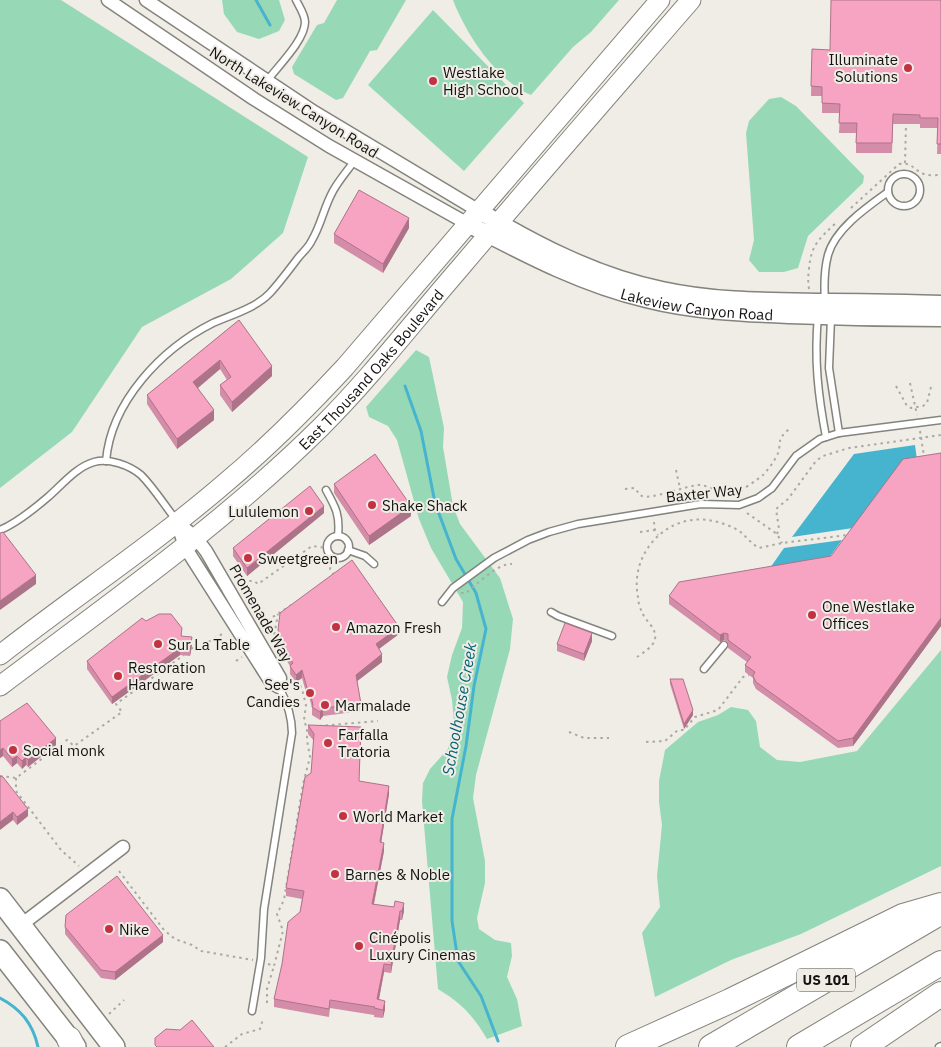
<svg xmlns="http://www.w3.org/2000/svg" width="941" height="1047" font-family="'IBM Plex Sans',sans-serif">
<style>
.green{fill:#97d9b7}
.water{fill:#47b4cf}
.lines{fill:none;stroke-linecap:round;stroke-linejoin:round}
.stream{stroke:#47b4cf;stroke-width:3}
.service-casing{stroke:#84837c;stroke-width:9}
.minor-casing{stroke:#84837c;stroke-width:15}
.tertiary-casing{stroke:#84837c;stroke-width:19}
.secondary-casing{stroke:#84837c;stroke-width:21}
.primary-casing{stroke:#84837c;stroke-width:24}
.motorway-casing{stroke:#84837c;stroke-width:26}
.path{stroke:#aaa9a3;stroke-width:2;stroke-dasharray:2.5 4;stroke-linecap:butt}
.service{stroke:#fff;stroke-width:6}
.minor{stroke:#fff;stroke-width:12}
.tertiary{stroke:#fff;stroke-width:16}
.secondary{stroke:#fff;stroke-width:19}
.primary{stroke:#fff;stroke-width:21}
.motorway{stroke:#fff;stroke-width:24}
.wall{fill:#d48da8}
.shaded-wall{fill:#ad7388}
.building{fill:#f7a4c3;stroke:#ad7388}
.poi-dot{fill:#c23243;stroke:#efede5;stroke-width:2}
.labels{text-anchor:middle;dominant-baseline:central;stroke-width:4;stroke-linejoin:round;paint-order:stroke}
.shield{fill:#efede5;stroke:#555450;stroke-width:1}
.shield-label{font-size:14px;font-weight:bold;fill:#131210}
.poi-label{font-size:15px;fill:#131210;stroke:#efede5;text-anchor:start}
.street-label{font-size:15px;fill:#131210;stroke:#efede5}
.water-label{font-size:16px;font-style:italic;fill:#046275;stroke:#efede5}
</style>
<rect width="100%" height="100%" fill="#efede5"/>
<g class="green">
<polygon points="0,0 61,0 308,157 283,233 231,279 142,327 72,432 0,488"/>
<polygon points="222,0 279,0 285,20 279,31 259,39 237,32 224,14"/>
<polygon points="337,0 406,0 377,50 370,51 343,98 336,100 294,74 292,67 317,25 324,23"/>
<path d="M453 0H619L591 32 573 47 531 95C496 80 466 34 453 0Z"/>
<polygon points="433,10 524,103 464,171 368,85"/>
<polygon points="781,97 796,106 864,176 863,183 808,236 798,268 784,272 759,272 749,260 754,240 746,133 749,121 769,99"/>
<path d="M416 350 429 357 444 428 443 447 453 506 460 524 500 578 513 619 510 649 476 775 473 798 485 861V883L477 918 479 929 495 940 511 943 512 956 507 977 517 999 522 1026 487 1039C472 1014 462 1004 438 989L422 801 423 783 430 769 448 749 454 722 452 700 447 677 452 655 462 628 463 602 431 548 419 519 397 440 388 426 369 417 366 407Z"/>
<polygon points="941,650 941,866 801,934 731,960 655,997 642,933 660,907 657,876 662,825 659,802 659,781 665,750 698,722 718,715 731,707 748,710 756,721 760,747 777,760 800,762 857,751"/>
</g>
<g class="water">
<polygon points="915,445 917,460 853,528 792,537 854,454"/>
<polygon points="842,540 828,559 770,568 784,548"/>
</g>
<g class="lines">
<g class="stream">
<polyline points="256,0 270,25"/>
<polyline points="405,386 421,431 435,503 456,559 476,593 486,629 474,686 466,746 452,819 452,921 458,961 481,996 498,1041"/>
<path d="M0 998C21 1009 33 1024 38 1047"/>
</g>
<defs>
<g id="service">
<path d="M267 81C278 66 305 40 305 22 305 15 299 6 296 0"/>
<circle cx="904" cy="190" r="16"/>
<path d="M825 302C824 287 824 270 828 255 835 229 867 207 888 192"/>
<path d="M818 316C814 359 818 395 826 437"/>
<polyline points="831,318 829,368 839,433"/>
<path d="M106 461C111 402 161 349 213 323 231 315 256 308 270 293 280 282 289 270 298 258 303 252 309 247 312 240 321 225 324 207 333 191 339 180 348 170 355 160"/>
<path d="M326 490C336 508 340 515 338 536"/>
<path d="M0 530C17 523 34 509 48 497 61 486 76 467 94 462 109 458 129 465 141 475 154 488 165 506 177 521"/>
<circle cx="338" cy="547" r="11"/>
<polyline points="348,550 365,556 374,564"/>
<polyline points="442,602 453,588 494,558 528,540 549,532 578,524 701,504 739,505 758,498 772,488 796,456 820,439 839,433 941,420"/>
<polyline points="551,612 558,616 612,636"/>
<polyline points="704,669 724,645"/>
<path d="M252 1011 261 958 264 909 292 733C292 716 287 702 279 687"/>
<polyline points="939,1047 941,1046"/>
</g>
<g id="minor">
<polyline points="108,0 254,99 329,146 468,224"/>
<polyline points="146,0 314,112 479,211"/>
<polygon points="177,522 196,538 206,551 280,678 279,687 272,683 269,679 185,547"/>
<polyline points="21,925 123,847"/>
</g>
<g id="tertiary">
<path d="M479 211C536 245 597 277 662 290 717 302 772 301 828 302 865 302 903 303 941 304"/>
<path id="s1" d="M468 224C526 254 582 284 646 299 693 311 741 313 789 315 840 317 890 318 941 318"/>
</g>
<g id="secondary">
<path d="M0 655C74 597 153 545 224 484 267 448 307 408 345 367L660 0"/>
<path id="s2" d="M0 686C110 603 223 524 321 427 371 377 414 321 460 268 536 178 614 89 691 0"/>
</g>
<g id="primary">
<polyline points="0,899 114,1047"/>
<polyline points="0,951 75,1047"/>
</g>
<g id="motorway">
<polyline points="69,1039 73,1047"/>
<polyline points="628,1047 730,1001 903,916 941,905"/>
<polyline points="711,1047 933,917"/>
<polyline points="799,1047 941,963"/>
<polyline points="863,1047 941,994"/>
</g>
</defs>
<use href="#service" class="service-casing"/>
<use href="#minor" class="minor-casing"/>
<use href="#tertiary" class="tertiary-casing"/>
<use href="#secondary" class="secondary-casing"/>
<use href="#primary" class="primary-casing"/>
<use href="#motorway" class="motorway-casing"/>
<g class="path">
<polyline points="905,163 906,124"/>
<path d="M851 208 899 164C913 162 913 170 924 174 929 176 936 175 941 175"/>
<path d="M809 289C808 282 808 276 809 269 811 244 820 238 837 222"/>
<polyline points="910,383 917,415"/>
<polyline points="896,386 907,406 911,408 923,406 927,403 932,383"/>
<polyline points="920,431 924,456"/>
<polyline points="676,470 680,488"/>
<path d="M625 489 635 488C638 491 638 495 642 496 650 500 686 486 698 485 711 485 725 497 734 494 740 492 758 479 763 475 768 470 776 459 778 453 782 439 776 441 789 429"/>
<polyline points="747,513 777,534 782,543"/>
<polyline points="654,522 655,530 658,535"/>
<polyline points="640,532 655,530"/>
<polyline points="777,534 779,529 776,509 788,499 816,461 823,456 849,448 941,435"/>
<polyline points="334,575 330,569 334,557"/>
<path d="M461 593H466C477 584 498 563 512 564"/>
<polyline points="249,600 251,596 248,586 250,581 254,581 258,584 312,546 327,548"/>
<polyline points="262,624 293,604"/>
<polyline points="273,641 278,614"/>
<polyline points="191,649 197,645 203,645 224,633"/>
<path d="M637 657C643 653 654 646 655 639 657 628 645 621 642 612 640 608 638 602 638 597 629 553 668 511 713 521 723 523 734 527 742 533 747 538 752 544 759 548L782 543 848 535"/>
<polyline points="236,661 242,657"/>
<polyline points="319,726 378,721"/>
<polyline points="569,732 584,738 609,738"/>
<polyline points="646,742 665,741 678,730 684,730 695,717 718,710 743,677 749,675"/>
<polyline points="0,776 16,778 67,740 74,746 122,712 116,704 184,655"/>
<polyline points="16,778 16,791 61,850 79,866"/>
<polyline points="119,871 164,930 175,939 192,945 201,951 253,960"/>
<polyline points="268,964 274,966 283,931 277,914 284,900 303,784 310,757 307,740 307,729 304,720 306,705 302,689 297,680"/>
<polyline points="267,1003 267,989 274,966"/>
<polyline points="109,1014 124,1000"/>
<polyline points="225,1047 242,1034 260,1029 263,1019"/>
</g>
<use href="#service" class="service"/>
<use href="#minor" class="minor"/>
<use href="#tertiary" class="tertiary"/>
<use href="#secondary" class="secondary"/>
<use href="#primary" class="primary"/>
<use href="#motorway" class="motorway"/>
</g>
<g class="wall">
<polygon points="941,0 941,154 937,154 938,128 920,128 920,124 893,124 892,153 856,153 856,133 839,133 840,113 822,113 822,96 811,96 812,49 830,50"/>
<polygon points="409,228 383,273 334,243 334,234"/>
<polygon points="239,320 272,376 232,412 220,395 220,385 227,380 220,369 198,388 214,420 177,449 147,404 147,395"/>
<polygon points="941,453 941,626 853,746 838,748 756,689 753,683 753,678 745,672 745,665 747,662 728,648 728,642 724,640 720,642 669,604 669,596 831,556"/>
<polygon points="334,484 411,516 369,545 334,493"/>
<polygon points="324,513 247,576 233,556 233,548"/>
<polygon points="146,621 182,636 192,645 190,656 180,655 112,704 87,669 87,661"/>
<polygon points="278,630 399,634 379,649 382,662 357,681 361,704 361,711 323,716 320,720 312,715 312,708 309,696 307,696 302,678 296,682 290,674 290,666 280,650 280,642 278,637"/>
<polygon points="592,641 584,661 557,651 557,644"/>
<polygon points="670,679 693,715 684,729 670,684"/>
<polygon points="0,721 56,745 28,767 26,765 22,769 17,763 12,767 3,756 0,758"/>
<polygon points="308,725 361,735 359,781 389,794 381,842 384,851 374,904 404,911 402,920 400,920 391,973 384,972 379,1000 385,1009 383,1018 374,1017 374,1015 330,1008 329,1017 274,1007 274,999 300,912 302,899 286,896 286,888 311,773 314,741 308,734"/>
<polygon points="0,776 28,816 17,825 13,820"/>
<polygon points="65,927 163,942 115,980 101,978 65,934"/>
</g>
<g class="shaded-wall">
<polygon points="409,218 409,228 383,273 383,264"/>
<polygon points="220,360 220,369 193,392 193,382"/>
<polygon points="272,366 272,376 232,412 232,402"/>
<polygon points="214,410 214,420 177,449 177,439"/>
<polygon points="324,506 324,513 247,576 247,568"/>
<polygon points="411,506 411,516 369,545 369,536"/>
<polygon points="36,575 36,584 0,610 0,601"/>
<polygon points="941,618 941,626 853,746 853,738"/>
<polygon points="399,627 399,634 376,651 376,644"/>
<polygon points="592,633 592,641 584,661 584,654"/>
<polygon points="724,633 724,640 720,642 720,635"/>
<polygon points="192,637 192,645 190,656 190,649"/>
<polygon points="180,648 180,655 112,704 112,697"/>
<polygon points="382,654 382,662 356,682 356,675"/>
<polygon points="302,670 302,678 296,682 296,675"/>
<polygon points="323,708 323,716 320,720 320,712"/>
<polygon points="693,710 693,715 684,729 684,724"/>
<polygon points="56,738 56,745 28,767 28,760"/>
<polygon points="3,748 3,756 0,758 0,750"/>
<polygon points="17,756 17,763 12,767 12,759"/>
<polygon points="26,757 26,765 22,769 22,761"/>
<polygon points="389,786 389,794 380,850 380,842"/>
<polygon points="28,809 28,816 17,825 17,817"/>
<polygon points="13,812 13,820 0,830 0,822"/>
<polygon points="384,843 384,851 372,912 372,904"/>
<polygon points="404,903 404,911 402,920 402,911"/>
<polygon points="400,911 400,920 391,973 391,965"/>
<polygon points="163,935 163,942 115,980 115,972"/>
<polygon points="384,964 384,972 377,1008 377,999"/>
<polygon points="385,1001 385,1009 383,1018 383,1010"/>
</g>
<g class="building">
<polygon points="831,0 941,0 941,144 937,144 938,118 920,118 920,115 893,114 892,143 856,143 857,123 839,123 840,104 822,103 822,87 811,86 812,49 830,50"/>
<polygon points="359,190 409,218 383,264 334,234"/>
<polygon points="239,320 272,366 232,402 220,385 231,377 220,360 193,382 214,410 177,439 147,395"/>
<polygon points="941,453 941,618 853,738 838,741 756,682 753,676 755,672 745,665 751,657 728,640 728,634 724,633 720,635 669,596 679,582 831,556 903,459"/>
<polygon points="375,454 411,506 369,536 334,484"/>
<polygon points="310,486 324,506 247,568 233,548"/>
<polygon points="3,532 36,575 0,601 0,533"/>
<polygon points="352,560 399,627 376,644 382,654 356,675 361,704 323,708 320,712 312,707 313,705 309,688 307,688 302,670 296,675 290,666 293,663 280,642 282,639 278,630 280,613"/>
<polygon points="159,614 171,614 182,628 181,636 192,637 190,649 180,648 112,697 87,661 142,618 146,621"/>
<polygon points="565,623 592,633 584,654 557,644"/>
<polygon points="670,679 683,679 693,710 684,724"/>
<polygon points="27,703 56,738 28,760 26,757 22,761 17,756 12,759 3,748 0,750 0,721"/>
<polygon points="308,725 361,727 359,781 389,786 380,842 384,843 372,904 394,907 395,901 404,903 402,911 400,911 391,965 384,964 377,999 385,1001 383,1010 374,1008 375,1007 330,1000 329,1009 274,999 282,964 288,922 300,912 304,891 286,888 305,777 311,773 314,734"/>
<polygon points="0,776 3,777 28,809 17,817 13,812 0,822"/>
<polygon points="117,876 163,935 115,972 101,970 65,927 66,915"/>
<polygon points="192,1020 214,1047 157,1047 155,1045 155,1038 166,1029 180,1030"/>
</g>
<g class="poi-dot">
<circle cx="908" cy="68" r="5"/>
<circle cx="433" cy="81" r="5"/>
<circle cx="372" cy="505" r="5"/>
<circle cx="309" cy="511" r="5"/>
<circle cx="248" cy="558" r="5"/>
<circle cx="812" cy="615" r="5"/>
<circle cx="336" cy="627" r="5"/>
<circle cx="158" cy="644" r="5"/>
<circle cx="118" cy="676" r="5"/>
<circle cx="310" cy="693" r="5"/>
<circle cx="325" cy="705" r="5"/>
<circle cx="328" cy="743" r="5"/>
<circle cx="13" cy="750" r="5"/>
<circle cx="343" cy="816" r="5"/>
<circle cx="335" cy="874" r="5"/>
<circle cx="109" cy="929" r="5"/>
<circle cx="359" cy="946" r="5"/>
</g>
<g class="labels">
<rect class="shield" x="797" y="968.5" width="58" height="23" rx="4"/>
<g class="shield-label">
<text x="826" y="980">US 101</text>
</g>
<g class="poi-label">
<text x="898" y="59" text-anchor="end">Illuminate<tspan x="898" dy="17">Solutions</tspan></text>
<text x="443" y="72">Westlake<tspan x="443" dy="17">High School</tspan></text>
<text x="382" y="505">Shake Shack</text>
<text x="299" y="511" text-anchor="end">Lululemon</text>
<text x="258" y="558">Sweetgreen</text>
<text x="822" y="606">One Westlake<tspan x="822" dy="17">Offices</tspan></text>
<text x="346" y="627">Amazon Fresh</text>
<text x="168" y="644">Sur La Table</text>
<text x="128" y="667">Restoration<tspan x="128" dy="17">Hardware</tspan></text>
<text x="300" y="684" text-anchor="end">See's<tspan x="300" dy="17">Candies</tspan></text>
<text x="335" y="705">Marmalade</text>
<text x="338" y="734">Farfalla<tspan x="338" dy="17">Tratoria</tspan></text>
<text x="23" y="750">Social monk</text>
<text x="353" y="816">World Market</text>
<text x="345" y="874">Barnes &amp; Noble</text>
<text x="119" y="929">Nike</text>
<text x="369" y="937">Cinépolis<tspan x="369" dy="17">Luxury Cinemas</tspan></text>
</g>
<g class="street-label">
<text transform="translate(294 102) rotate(32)">North Lakeview Canyon Road</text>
<text stroke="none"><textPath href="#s1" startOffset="245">Lakeview Canyon Road</textPath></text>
<text stroke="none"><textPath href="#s2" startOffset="489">East Thousand Oaks Boulevard</textPath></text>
<text transform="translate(704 493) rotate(-6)">Baxter Way</text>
<text transform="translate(261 613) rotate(60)">Promenade Way</text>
</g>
<g class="water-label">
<text transform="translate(459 709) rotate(-80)">Schoolhouse Creek</text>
</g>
</g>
</svg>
